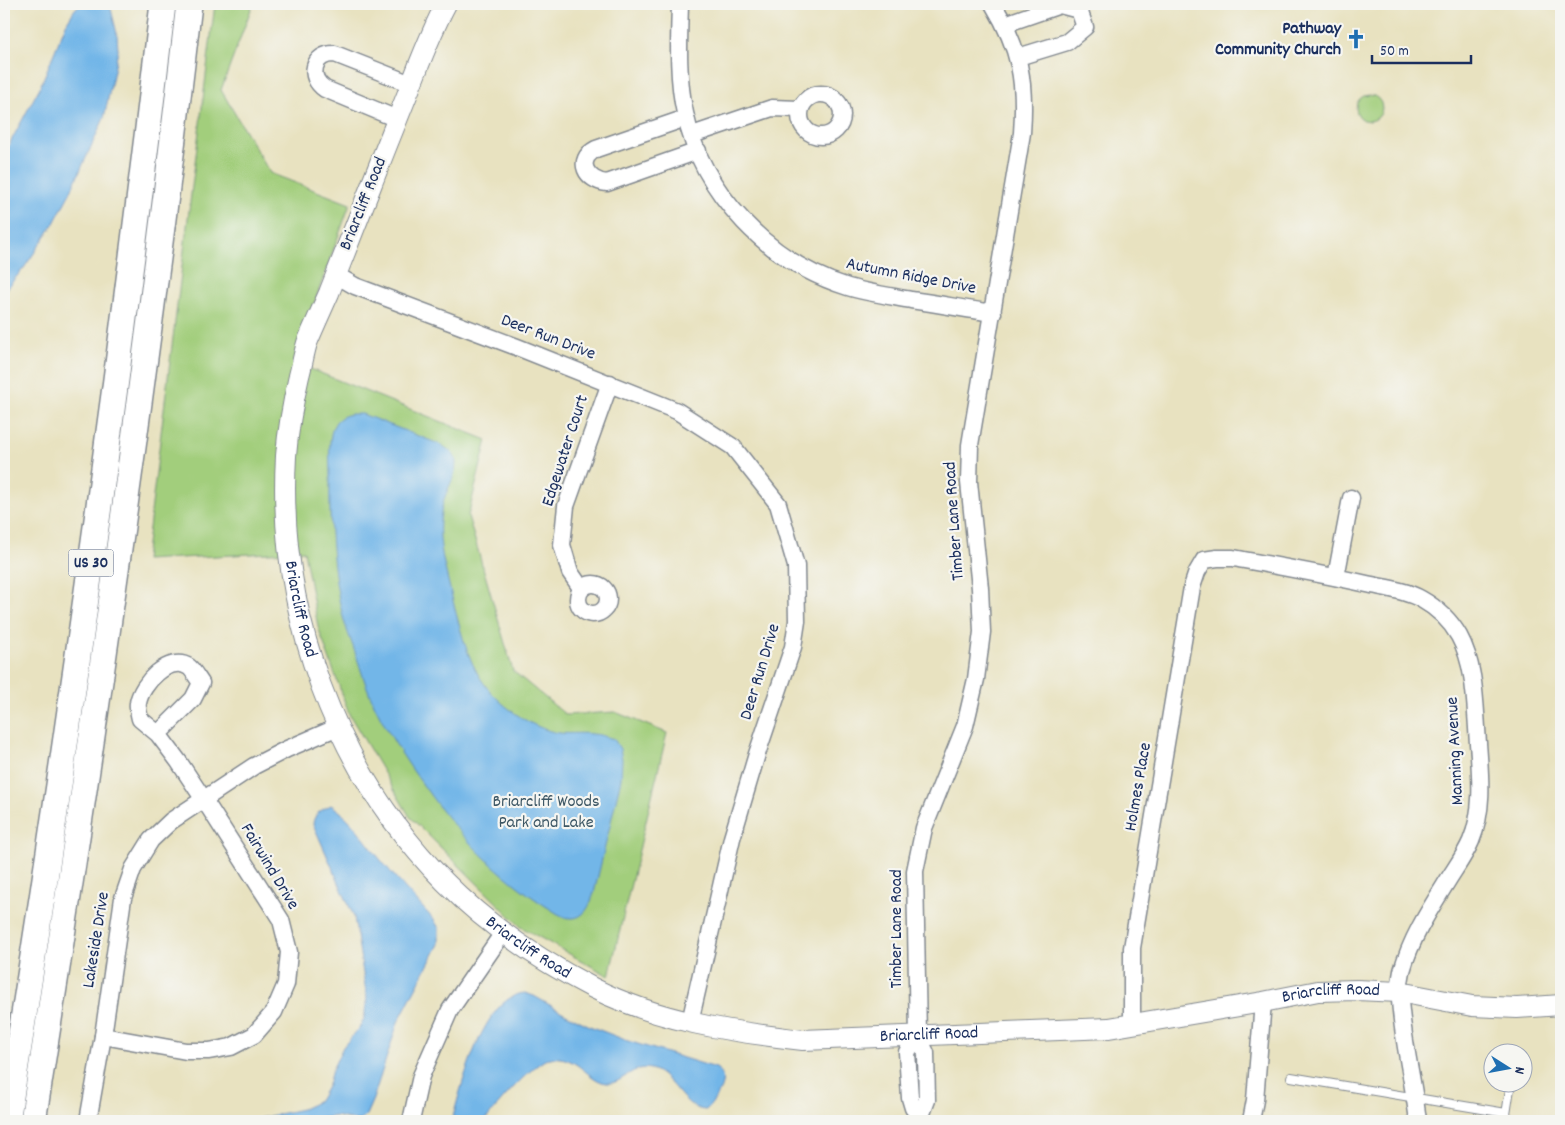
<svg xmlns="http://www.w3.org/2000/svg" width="1565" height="1125" font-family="Dekko,sans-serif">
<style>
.green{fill:#a2ce7b;stroke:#5e7e6c}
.water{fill:#72b6e8;stroke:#4672a3}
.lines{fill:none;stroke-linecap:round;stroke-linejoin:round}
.service-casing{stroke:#82888f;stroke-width:10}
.minor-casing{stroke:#82888f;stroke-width:19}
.tertiary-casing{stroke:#82888f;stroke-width:22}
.primary-casing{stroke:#82888f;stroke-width:28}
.service{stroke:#fff;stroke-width:8}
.minor{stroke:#fff;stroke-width:16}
.tertiary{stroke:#fff;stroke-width:20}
.primary{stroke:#fff;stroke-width:25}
.labels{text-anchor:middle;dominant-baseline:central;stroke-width:4.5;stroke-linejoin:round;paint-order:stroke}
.shield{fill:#f6f6f2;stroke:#5d6b8a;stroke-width:1}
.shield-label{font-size:16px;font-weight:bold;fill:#1b2f5e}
.poi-label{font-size:18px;font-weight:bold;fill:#1b2f5e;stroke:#f6f6f2;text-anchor:end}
.street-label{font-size:18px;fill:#1b2f5e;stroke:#f6f6f2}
.park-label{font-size:18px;fill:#3d5765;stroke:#f6f6f2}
</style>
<rect width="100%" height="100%" fill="#f6f6f2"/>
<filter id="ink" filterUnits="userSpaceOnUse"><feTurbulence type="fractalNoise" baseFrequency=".02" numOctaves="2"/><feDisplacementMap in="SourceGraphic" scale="10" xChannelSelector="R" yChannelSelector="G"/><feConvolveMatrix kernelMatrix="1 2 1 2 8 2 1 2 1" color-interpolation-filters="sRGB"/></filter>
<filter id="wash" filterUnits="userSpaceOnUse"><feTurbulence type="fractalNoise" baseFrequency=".0096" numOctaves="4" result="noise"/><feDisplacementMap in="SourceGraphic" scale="20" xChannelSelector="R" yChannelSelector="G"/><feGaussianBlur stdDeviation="1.12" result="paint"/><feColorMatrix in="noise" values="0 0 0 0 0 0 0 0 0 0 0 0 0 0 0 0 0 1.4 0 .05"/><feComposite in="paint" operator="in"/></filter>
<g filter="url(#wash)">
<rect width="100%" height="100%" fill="#e8e2c0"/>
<g class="green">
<polygon points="215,4 253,4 221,90 270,173 350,204 293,362 487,440 468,516 513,671 566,715 615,712 667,733 609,976 521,927 410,817 349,714 318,627 304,551 145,560"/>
<circle cx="1369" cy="108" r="13"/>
</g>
<g class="water">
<polygon points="81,4 106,4 111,9 117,34 118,51 104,118 70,193 53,225 24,268 4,291 4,154 40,87 66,24 75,9"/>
<path d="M352 414H362L439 444C446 448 456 453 456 463 456 477 446 490 443 503 441 508 441 515 440 521 438 544 445 567 450 589 458 620 466 660 485 685 494 697 507 708 519 716 529 723 542 729 554 732 566 735 579 732 592 734 599 734 607 737 614 739L620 749 622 759 621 779 594 893C590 905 585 919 570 918 562 918 554 911 547 907 500 877 458 835 426 789 405 760 384 728 370 695 364 681 360 666 355 652 351 640 346 629 343 617 332 573 329 523 330 478 330 464 327 433 336 422 340 417 346 415 352 414Z"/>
<path d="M331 805C351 817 365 841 380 859 397 880 416 900 434 920L439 928V944L398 1022 373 1099 366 1115 360 1121 335 1116 307 1121H247L302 1109 319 1101 328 1085 332 1070 343 1047 359 1028 364 1019 367 998 354 917 313 824C314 813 322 810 331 805Z"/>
<path d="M525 993 534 996 564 1013 592 1027 628 1041 716 1068C732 1078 715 1101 706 1110 685 1110 674 1080 656 1071 633 1060 624 1085 607 1083 593 1082 582 1065 568 1060 563 1058 555 1057 550 1058 535 1061 494 1108 485 1121H452C461 1087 483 996 525 993Z"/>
</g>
</g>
<g filter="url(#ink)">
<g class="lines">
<defs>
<g id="service">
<polyline points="1291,1077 1506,1113"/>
<polyline points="1505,1121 1511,1082"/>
</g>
<g id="minor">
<path d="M680 4C679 40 677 77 685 113 702 194 770 263 848 287 869 293 890 296 911 300 939 304 966 309 993 313"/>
<polyline points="1005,24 1060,5 1079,10 1085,27 1067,42 1018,57"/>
<circle cx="821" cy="115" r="21"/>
<path d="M686 118 596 149C575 160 586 181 607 183L698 151"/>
<path d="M397 119 325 89C307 77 313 53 335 54L411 84"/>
<polyline points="692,135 772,108 800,109"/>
<polyline points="336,275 355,286 517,347 677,411 733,447 778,504 796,566 797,621 793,647 757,754 732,838 690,1022"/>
<polyline points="1336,577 1351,498"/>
<circle cx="593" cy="599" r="15"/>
<polyline points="581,588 570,572 562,545 566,506 610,383"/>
<path d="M1132 1023V948L1192 587 1197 572 1204 560 1217 558H1233C1277 566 1322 574 1367 584 1385 588 1405 590 1421 599 1437 608 1450 620 1459 636 1474 663 1475 698 1477 728 1479 766 1486 805 1471 841 1465 855 1456 867 1448 880 1430 909 1411 938 1402 971 1398 988 1400 1003 1402 1020 1406 1054 1414 1087 1418 1121"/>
<path d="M103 1036 186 1051H209L231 1047 254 1035 274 1012 286 984 289 952 281 920 210 809 179 762 158 734 193 699 201 683C198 679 193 670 189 667 169 654 141 684 138 703 137 708 139 714 140 719L158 734"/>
<polyline points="918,1036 907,1052 910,1098 913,1108 921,1116"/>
<polyline points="88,1121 103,1036 123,898 133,869 151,840 171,821 254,766 287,749 338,727"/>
<polyline points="411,1121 421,1076 450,1010 503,933"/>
<path d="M920 1121 921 1116 927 1100 926 1053 918 1036 915 871 924 828 965 726 976 679 982 632 980 588 969 482 970 445 1022 133C1026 81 1020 49 993 4"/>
<polyline points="1251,1121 1255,1100 1263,1002"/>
</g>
<g id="tertiary">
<path id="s1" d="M446 4C432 30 422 57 411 85 398 118 384 152 371 186 357 221 343 257 329 293 322 309 314 326 307 343 304 353 302 365 299 376 293 402 288 429 286 456 277 611 335 771 445 882 486 924 541 961 593 988 658 1021 731 1032 803 1040L1109 1028 1263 1002 1318 991 1357 990 1399 992 1472 1006 1517 1008 1561 1005"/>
</g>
<g id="primary">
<path d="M7 1121C67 750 119 377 163 4"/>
<path d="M33 1121C92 750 146 377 189 4"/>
</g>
</defs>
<use href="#service" class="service-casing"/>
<use href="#minor" class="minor-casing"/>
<use href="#tertiary" class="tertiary-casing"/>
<use href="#primary" class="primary-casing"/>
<use href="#service" class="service"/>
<use href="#minor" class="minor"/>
<use href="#tertiary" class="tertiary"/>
<use href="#primary" class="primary"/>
</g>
</g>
<defs>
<symbol id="church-bare" viewBox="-9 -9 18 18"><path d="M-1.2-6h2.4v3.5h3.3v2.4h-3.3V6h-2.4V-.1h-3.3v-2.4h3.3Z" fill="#1f6fb2" stroke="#f6f6f2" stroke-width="2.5" paint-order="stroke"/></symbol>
</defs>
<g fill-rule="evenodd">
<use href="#church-bare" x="1342" y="25" width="28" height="28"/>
</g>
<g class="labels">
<rect class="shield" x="68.5" y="549.5" width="45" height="27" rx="4"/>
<g class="shield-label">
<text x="91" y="563">US 30</text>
</g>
<g class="poi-label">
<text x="1341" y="29">Pathway<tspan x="1341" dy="21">Community Church</tspan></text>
</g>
<g class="street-label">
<text transform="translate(364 204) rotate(-68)">Briarcliff Road</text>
<text transform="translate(911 277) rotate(11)">Autumn Ridge Drive</text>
<text transform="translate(548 338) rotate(21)">Deer Run Drive</text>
<text transform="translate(566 451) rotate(-72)">Edgewater Court</text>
<text transform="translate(955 521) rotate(-94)">Timber Lane Road</text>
<text stroke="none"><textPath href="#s1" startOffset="636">Briarcliff Road</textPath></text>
<text transform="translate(761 672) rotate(-73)">Deer Run Drive</text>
<text transform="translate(1456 751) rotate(-93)">Manning Avenue</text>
<text transform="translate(1139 787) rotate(-80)">Holmes Place</text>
<text transform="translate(269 867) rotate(59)">Fairwind Drive</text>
<text transform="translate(897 929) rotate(-90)">Timber Lane Road</text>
<text transform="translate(97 940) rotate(-81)">Lakeside Drive</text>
<text stroke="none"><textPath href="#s1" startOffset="1056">Briarcliff Road</textPath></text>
<text stroke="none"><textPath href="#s1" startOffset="1881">Briarcliff Road</textPath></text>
<text stroke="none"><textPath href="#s1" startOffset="1476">Briarcliff Road</textPath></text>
</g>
<g class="park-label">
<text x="546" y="802">Briarcliff Woods<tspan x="546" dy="21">Park and Lake</tspan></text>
</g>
</g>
<rect width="1565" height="1125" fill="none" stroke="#f6f6f2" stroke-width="20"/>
<g transform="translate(1508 1068) rotate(101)"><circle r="24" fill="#f6f6f2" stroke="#9ea6b7"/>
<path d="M0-4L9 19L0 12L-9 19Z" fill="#1f6fb2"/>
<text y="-8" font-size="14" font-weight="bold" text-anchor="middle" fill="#1b2f5e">N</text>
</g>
<path d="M1372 55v8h99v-8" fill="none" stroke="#1b2f5e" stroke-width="2.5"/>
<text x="1380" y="55" font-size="15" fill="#1b2f5e" stroke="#f6f6f2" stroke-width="4" paint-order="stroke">50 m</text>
</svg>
